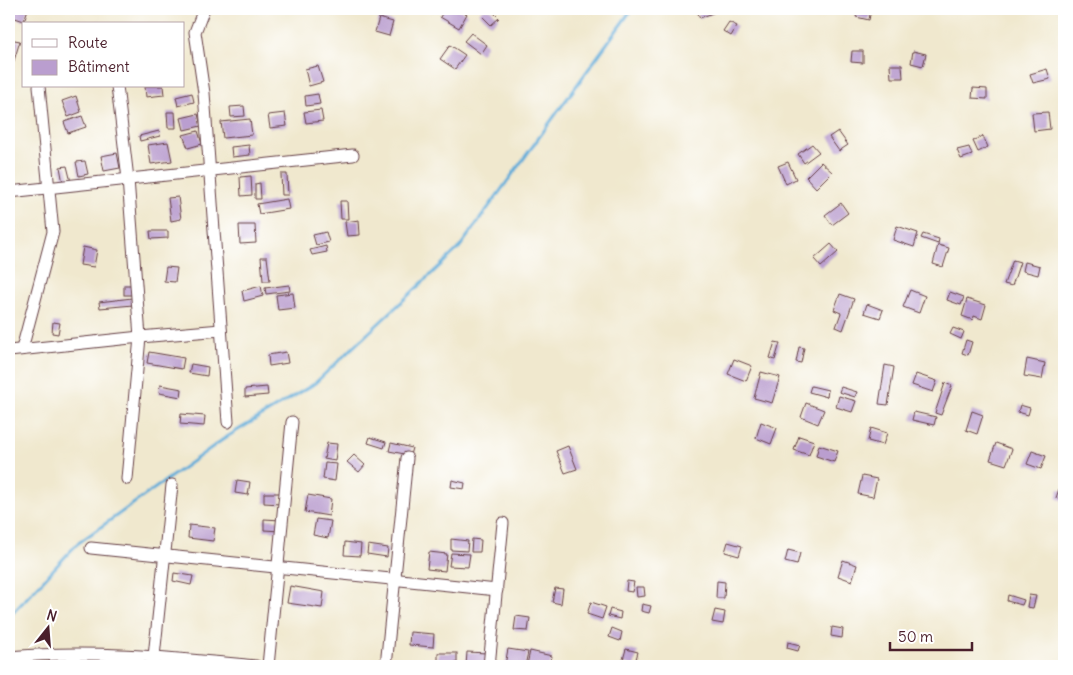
<svg xmlns="http://www.w3.org/2000/svg" width="1073" height="675" font-family="Delius,sans-serif">
<style>
.lines{fill:none;stroke-linecap:round;stroke-linejoin:round}
.stream{stroke:#5facd9;stroke-width:3}
.building{fill:#ba9ecf}
.minor-casing{stroke:#633d43;stroke-width:13}
.minor{stroke:#fff;stroke-width:11}
</style>
<rect width="100%" height="100%" fill="#fff"/>
<filter id="ink" filterUnits="userSpaceOnUse"><feTurbulence type="fractalNoise" baseFrequency=".02" numOctaves="2"/><feDisplacementMap in="SourceGraphic" scale="10" xChannelSelector="R" yChannelSelector="G"/><feConvolveMatrix kernelMatrix="1 2 1 2 8 2 1 2 1" color-interpolation-filters="sRGB"/></filter>
<filter id="wash" filterUnits="userSpaceOnUse"><feTurbulence type="fractalNoise" baseFrequency=".0096" numOctaves="4" result="noise"/><feDisplacementMap in="SourceGraphic" scale="20" xChannelSelector="R" yChannelSelector="G"/><feGaussianBlur stdDeviation="1.12" result="paint"/><feColorMatrix in="noise" values="0 0 0 0 0 0 0 0 0 0 0 0 0 0 0 0 0 1.4 0 .05"/><feComposite in="paint" operator="in"/></filter>
<g filter="url(#wash)">
<rect width="100%" height="100%" fill="#f0e8ce"/>
<g class="lines">
<polyline class="stream" points="9,617 77,544 225,438 314,384 459,248 632,9"/>
</g>
<g id="blocks">
<g class="building">
<polygon points="11,9 28,9 24,21 9,16"/>
<polygon points="445,9 458,9 467,14 459,28 440,17"/>
<polygon points="483,9 490,9 499,18 491,25 479,13"/>
<polygon points="696,9 713,9 715,12 700,18"/>
<polygon points="858,9 871,9 869,20 856,17"/>
<polygon points="379,18 393,22 389,36 375,32"/>
<polygon points="729,22 737,26 731,36 723,31"/>
<polygon points="471,33 487,45 481,54 464,41"/>
<polygon points="9,39 20,41 12,67 9,66"/>
<polygon points="450,45 465,55 455,69 440,59"/>
<polygon points="852,51 863,51 863,63 851,62"/>
<polygon points="913,51 926,54 923,66 911,63"/>
<polygon points="890,65 902,65 903,78 891,78"/>
<polygon points="318,66 323,82 309,86 305,69"/>
<polygon points="1047,69 1050,79 1033,83 1030,74"/>
<polygon points="145,86 163,86 164,95 146,97"/>
<polygon points="973,88 987,89 987,99 972,98"/>
<polygon points="192,93 194,102 178,106 176,97"/>
<polygon points="318,94 320,104 306,106 305,96"/>
<polygon points="76,96 81,112 68,117 62,101"/>
<polygon points="244,106 245,116 231,117 230,107"/>
<polygon points="321,110 323,121 306,123 304,112"/>
<polygon points="167,112 175,112 176,128 168,128"/>
<polygon points="1048,112 1050,129 1034,131 1032,113"/>
<polygon points="285,113 287,126 270,128 268,115"/>
<polygon points="198,114 201,126 184,130 181,118"/>
<polygon points="82,116 86,127 68,133 64,122"/>
<polygon points="250,119 252,135 223,138 221,122"/>
<polygon points="159,131 160,136 140,141 139,136"/>
<polygon points="198,131 202,144 188,148 183,135"/>
<polygon points="838,131 848,145 839,151 829,137"/>
<polygon points="983,136 988,147 978,152 973,141"/>
<polygon points="168,142 172,161 151,164 148,145"/>
<polygon points="812,144 819,152 804,163 798,154"/>
<polygon points="249,145 250,155 232,157 231,147"/>
<polygon points="969,147 972,155 961,159 957,150"/>
<polygon points="117,153 120,168 104,171 101,156"/>
<polygon points="85,161 88,174 79,176 76,162"/>
<polygon points="788,162 796,179 786,184 778,166"/>
<polygon points="821,162 832,172 816,188 806,177"/>
<polygon points="67,166 71,182 63,183 60,167"/>
<polygon points="281,174 287,174 288,195 282,195"/>
<polygon points="251,176 252,195 241,196 240,177"/>
<polygon points="260,183 261,199 255,199 255,184"/>
<polygon points="178,197 181,219 171,221 168,198"/>
<polygon points="287,199 289,209 259,214 257,204"/>
<polygon points="340,201 347,201 348,219 341,219"/>
<polygon points="841,203 848,213 832,225 825,215"/>
<polygon points="359,220 360,235 347,236 345,222"/>
<polygon points="239,225 255,225 256,243 240,244"/>
<polygon points="897,226 918,233 914,247 893,240"/>
<polygon points="150,231 168,231 168,238 151,239"/>
<polygon points="326,232 329,242 316,245 313,235"/>
<polygon points="923,234 939,239 938,244 921,238"/>
<polygon points="831,244 838,252 821,267 814,259"/>
<polygon points="938,245 949,248 943,267 933,264"/>
<polygon points="326,246 327,252 312,255 310,250"/>
<polygon points="83,247 97,250 94,267 80,265"/>
<polygon points="261,257 267,257 270,281 263,281"/>
<polygon points="1013,260 1020,262 1012,286 1004,284"/>
<polygon points="1025,262 1040,266 1038,275 1023,271"/>
<polygon points="166,267 177,268 175,282 164,281"/>
<rect x="124" y="285" width="10" height="10"/>
<polygon points="289,285 290,291 266,294 265,288"/>
<polygon points="261,286 263,296 244,301 242,291"/>
<polygon points="910,290 925,296 919,313 903,307"/>
<polygon points="950,292 964,297 961,305 947,300"/>
<polygon points="293,293 295,308 278,310 276,295"/>
<polygon points="840,294 854,299 843,330 836,327 841,313 834,310"/>
<polygon points="132,298 133,305 100,308 99,302"/>
<polygon points="967,299 986,305 982,319 974,316 973,320 962,316"/>
<polygon points="867,304 883,310 880,318 864,313"/>
<polygon points="53,322 60,323 58,334 52,333"/>
<polygon points="953,328 964,332 961,339 950,334"/>
<polygon points="966,340 972,342 968,355 962,353"/>
<polygon points="775,342 780,343 775,360 770,358"/>
<polygon points="799,347 804,348 801,363 796,362"/>
<polygon points="149,352 184,358 182,369 147,363"/>
<polygon points="286,352 288,363 269,366 268,355"/>
<polygon points="734,359 752,366 746,381 728,374"/>
<polygon points="1027,359 1045,363 1042,379 1024,376"/>
<polygon points="191,364 208,367 207,376 189,373"/>
<polygon points="885,365 894,367 888,405 879,404"/>
<polygon points="761,372 780,377 772,403 754,398"/>
<polygon points="916,374 937,381 933,392 912,385"/>
<polygon points="945,383 952,386 941,415 935,413"/>
<polygon points="160,385 182,389 181,397 159,393"/>
<polygon points="811,386 828,390 827,397 809,392"/>
<polygon points="267,387 268,395 245,397 245,389"/>
<polygon points="841,387 857,392 855,397 839,392"/>
<polygon points="839,396 856,401 852,412 836,407"/>
<polygon points="806,403 824,410 818,424 801,417"/>
<polygon points="1020,405 1030,408 1028,415 1018,412"/>
<polygon points="972,411 983,415 977,434 966,430"/>
<polygon points="914,412 936,417 934,425 912,420"/>
<polygon points="181,414 205,416 204,426 180,424"/>
<polygon points="761,422 777,428 771,444 756,438"/>
<polygon points="871,428 887,433 883,445 868,441"/>
<polygon points="799,436 814,441 809,455 794,450"/>
<polygon points="370,437 386,442 384,448 368,443"/>
<polygon points="327,443 337,444 335,461 324,459"/>
<polygon points="391,443 412,448 410,455 389,451"/>
<polygon points="996,443 1012,449 1006,465 990,460"/>
<polygon points="819,445 838,451 834,462 816,456"/>
<polygon points="568,446 577,469 565,473 556,451"/>
<polygon points="1032,451 1046,456 1041,469 1027,464"/>
<polygon points="354,455 365,465 359,472 347,462"/>
<polygon points="325,463 337,464 335,481 323,479"/>
<polygon points="862,476 877,479 873,497 858,494"/>
<polygon points="237,480 250,482 248,495 235,493"/>
<polygon points="452,480 465,483 464,489 451,487"/>
<polygon points="1059,489 1064,491 1064,501 1056,498"/>
<polygon points="264,493 280,493 280,504 264,503"/>
<polygon points="308,495 331,499 329,516 305,512"/>
<polygon points="264,519 281,520 280,531 264,530"/>
<polygon points="316,519 331,521 328,538 313,535"/>
<polygon points="189,525 215,528 213,541 188,538"/>
<polygon points="451,539 468,541 467,551 451,550"/>
<polygon points="472,539 481,540 480,552 471,552"/>
<polygon points="345,542 361,544 360,556 344,555"/>
<polygon points="728,542 742,546 739,556 725,552"/>
<polygon points="368,545 388,548 387,557 367,554"/>
<polygon points="788,550 800,553 797,565 785,562"/>
<polygon points="429,552 447,554 445,571 427,569"/>
<polygon points="451,553 470,554 468,567 449,566"/>
<polygon points="843,560 857,565 852,581 838,576"/>
<polygon points="174,573 193,576 191,585 173,581"/>
<polygon points="627,581 634,582 632,592 626,591"/>
<polygon points="717,581 725,582 724,598 716,598"/>
<polygon points="290,586 324,592 322,608 287,603"/>
<polygon points="636,587 644,587 645,596 637,597"/>
<polygon points="555,588 563,589 561,604 552,602"/>
<polygon points="1008,595 1024,600 1022,605 1007,601"/>
<polygon points="1029,595 1036,596 1033,608 1027,607"/>
<polygon points="591,602 606,607 602,619 587,614"/>
<polygon points="642,604 651,606 649,613 641,611"/>
<polygon points="610,609 621,612 620,619 608,616"/>
<polygon points="715,610 725,612 723,624 712,622"/>
<polygon points="516,616 530,618 528,631 514,630"/>
<polygon points="832,627 843,629 842,638 831,636"/>
<polygon points="612,628 622,632 620,641 609,637"/>
<polygon points="410,632 434,634 433,647 409,645"/>
<polygon points="788,642 800,645 798,651 787,648"/>
<polygon points="508,649 528,652 525,666 505,665"/>
<polygon points="626,649 638,652 634,666 622,663"/>
<polygon points="530,651 552,656 550,666 527,665"/>
<polygon points="467,652 487,653 486,666 466,666"/>
<rect x="438" y="653" width="19" height="10"/>
</g>
</g>
</g>
<g filter="url(#ink)">
<use href="#blocks" fill-opacity="0" stroke="#633d43" stroke-width="1"/>
<g class="lines">
<defs>
<g id="minor">
<polyline points="204,9 195,32 204,93 228,422"/>
<polyline points="117,86 128,179 140,337 127,479"/>
<polyline points="9,192 353,155"/>
<polyline points="22,349 53,232 39,86"/>
<polyline points="9,351 140,337 221,330"/>
<polyline points="91,548 497,590"/>
<path d="M9 657C91 649 174 658 256 666"/>
<polyline points="153,666 172,485"/>
<polyline points="268,666 292,422"/>
<polyline points="386,666 407,458"/>
<polyline points="489,666 503,523"/>
</g>
</defs>
<use href="#minor" class="minor-casing"/>
<use href="#minor" class="minor"/>
</g>
</g>
<rect width="1073" height="675" fill="none" stroke="#fff" stroke-width="30"/>
<rect x="22" y="22" width="162" height="65" fill="#ffffff" stroke="#b7a5aa"/>
<rect x="32" y="39" width="25" height="8" fill="#ffffff" stroke="#b7a5aa"/>
<text x="68" y="48" font-size="15" fill="#4a1f2b">Route</text>
<rect x="32" y="60" width="25" height="15" fill="#ba9ecf" stroke="#b7a5aa"/>
<text x="68" y="72" font-size="15" fill="#4a1f2b">Bâtiment</text>
<g transform="translate(48 628) rotate(17)" stroke="#ffffff" stroke-width="4" paint-order="stroke">
<path d="M0-4L9 19L0 12L-9 19Z" fill="#4a1f2b"/>
<text y="-8" font-size="14" font-weight="bold" text-anchor="middle" fill="#4a1f2b">N</text>
</g>
<path d="M890 642v8h82v-8" fill="none" stroke="#4a1f2b" stroke-width="2.5"/>
<text x="898" y="642" font-size="15" fill="#4a1f2b" stroke="#ffffff" stroke-width="4" paint-order="stroke">50 m</text>
</svg>
